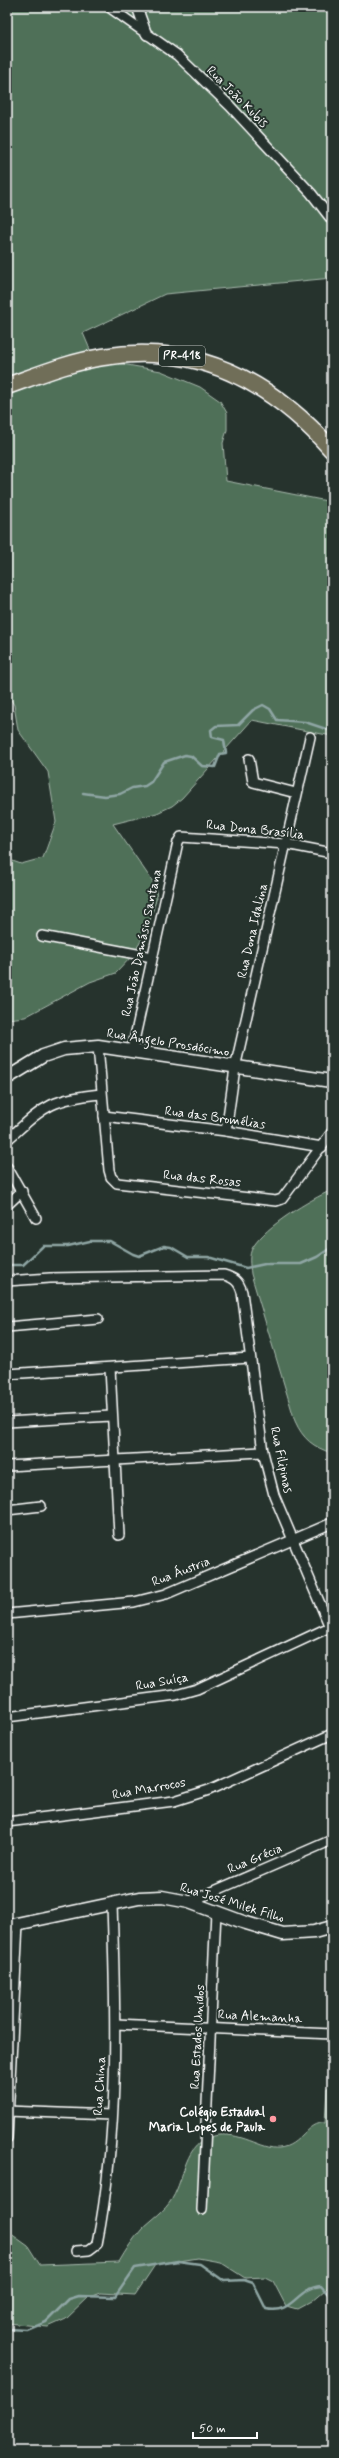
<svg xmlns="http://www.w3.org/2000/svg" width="339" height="2458" font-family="Mynerve,sans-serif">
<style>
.green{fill:#4f7059;stroke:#a7b8ac}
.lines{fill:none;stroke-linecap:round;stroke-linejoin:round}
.stream{stroke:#8fa6a4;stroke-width:2.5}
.street-casing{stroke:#fff;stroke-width:12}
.secondary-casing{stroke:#fff;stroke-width:15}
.highway-casing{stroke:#fff;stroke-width:19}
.street{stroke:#26332d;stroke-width:9}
.secondary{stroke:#26332d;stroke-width:12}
.highway{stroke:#706e59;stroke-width:16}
.poi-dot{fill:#ff9aa2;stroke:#26332d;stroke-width:1.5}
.labels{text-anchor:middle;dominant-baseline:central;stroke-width:4;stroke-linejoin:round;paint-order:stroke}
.shield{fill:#26332d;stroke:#bec2c0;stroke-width:1}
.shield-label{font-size:12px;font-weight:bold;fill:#fff}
.street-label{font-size:13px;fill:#fff;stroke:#26332d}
.poi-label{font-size:13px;font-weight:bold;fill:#fff;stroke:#26332d;text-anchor:end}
</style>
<rect width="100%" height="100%" fill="#26332d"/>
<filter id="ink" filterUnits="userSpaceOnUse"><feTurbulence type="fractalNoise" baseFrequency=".025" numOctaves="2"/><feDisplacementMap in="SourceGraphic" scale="8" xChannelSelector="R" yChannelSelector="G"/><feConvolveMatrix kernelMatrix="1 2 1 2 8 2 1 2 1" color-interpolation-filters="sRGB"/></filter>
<g filter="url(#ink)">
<g class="green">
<polygon points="7,7 332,7 332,278 165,294 83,333 94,359 161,371 200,387 220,401 227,413 227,430 223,443 226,481 332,502 332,736 252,720 182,798 172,806 157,813 113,824 155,885 157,897 147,930 133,955 116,973 90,982 25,1017 7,1019 7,859 21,864 43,858 56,822 48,772 18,730 14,705 7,693"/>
<path d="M332 1190V1453C313 1447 303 1439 295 1421L251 1274C250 1265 248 1255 253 1247 266 1226 309 1200 332 1190Z"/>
<path d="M327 2088H332V2284L312 2301 297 2309 286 2306 273 2281 265 2277 245 2278 220 2262 198 2258 155 2265 135 2295 100 2293 89 2297 66 2319 48 2327 7 2323V2231L28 2246 40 2265 119 2262C126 2250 133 2239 142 2229 152 2219 165 2211 172 2199 186 2176 183 2144 214 2136 239 2130 262 2150 279 2148 301 2146 306 2121 325 2123Z"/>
</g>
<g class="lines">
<g class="stream">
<polyline points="83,793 105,796 120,794 132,788 145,786 151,782 164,762 185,755 191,756 202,766 215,767 220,754 226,753 224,740 212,737 211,730 216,726 238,725 253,710 263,705 270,709 277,720 305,722 332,731"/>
<polyline points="7,1265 23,1265 43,1246 68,1246 90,1241 110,1241 133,1254 139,1256 164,1246 171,1247 188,1257 208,1257 246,1268 265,1264 301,1264 317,1257 332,1247"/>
<path d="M7 2329 27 2330 46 2322 69 2299 79 2296 115 2297 135 2268 178 2261 200 2264 224 2281 244 2280 253 2283 266 2309C293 2315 296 2288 321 2286L332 2299"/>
</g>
<defs>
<g id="street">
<polyline points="109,7 177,55 230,106 311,193 332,220"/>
<polyline points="137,7 147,35"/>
<polyline points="249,759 253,782 296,793"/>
<polyline points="42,936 152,957"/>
<polyline points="98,1046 109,1170 111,1177 117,1183 276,1201 282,1199 332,1132"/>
<polyline points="132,1050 178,842 181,837 286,844 332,853"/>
<polyline points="104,1116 226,1131 322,1147"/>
<polyline points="226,1131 235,1068 310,737"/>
<path d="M7 1140C44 1107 49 1099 101 1094"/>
<polyline points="7,1167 36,1218"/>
<polyline points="7,1205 22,1191"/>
<path d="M7 1281 50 1278 224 1275C235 1278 239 1282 242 1292L263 1452 274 1495 332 1632"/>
<polyline points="7,1327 98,1319"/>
<polyline points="110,1368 119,1535"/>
<polyline points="7,1374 250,1358"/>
<polyline points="7,1422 111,1416"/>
<polyline points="7,1466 263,1452"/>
<polyline points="7,1510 41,1506"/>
<polyline points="7,1614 134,1602 166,1594 332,1523"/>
<polyline points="7,1717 176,1695 197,1689 332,1626"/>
<polyline points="7,1822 174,1801 209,1790 332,1734"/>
<polyline points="189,1902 332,1840"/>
<polyline points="116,2024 332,2034"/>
<polyline points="7,2111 111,2115"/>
<polyline points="7,2138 18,1924"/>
<polyline points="202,2210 216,1912"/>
<path d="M76 2251 89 2250 97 2244C119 2133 116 2017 112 1905"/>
</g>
<g id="secondary">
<polyline points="7,1078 43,1056 64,1049 98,1046 331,1081 332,1079"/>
<polyline points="7,1926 139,1898 162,1897 189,1902 243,1922 283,1934 314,1932 332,1927"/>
</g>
<path id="highway" d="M7 386C38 375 70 362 103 357 197 342 271 381 332 450"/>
</defs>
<use href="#street" class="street-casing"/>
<use href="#secondary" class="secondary-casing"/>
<use href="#highway" class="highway-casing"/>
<use href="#street" class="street"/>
<use href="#secondary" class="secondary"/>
<use href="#highway" class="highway"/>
</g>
</g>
<circle class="poi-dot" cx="273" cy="2119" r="4"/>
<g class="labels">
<rect class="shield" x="159" y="346" width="46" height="20" rx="3"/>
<g class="shield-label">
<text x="182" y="356">PR-418</text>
</g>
<g class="street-label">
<text transform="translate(237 97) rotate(45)">Rua João Kubis</text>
<text transform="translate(255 830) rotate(6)">Rua Dona Brasília</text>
<text transform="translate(253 931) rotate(-77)">Rua Dona Idalina</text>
<text transform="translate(142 943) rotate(-78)">Rua João Damásio Santana</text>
<text transform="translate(168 1043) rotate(9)">Rua Ângelo Prosdócimo</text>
<text transform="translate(215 1118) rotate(8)">Rua das Bromélias</text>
<text transform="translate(202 1179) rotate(6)">Rua das Rosas</text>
<text transform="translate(281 1460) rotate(78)">Rua Filipinas</text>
<text transform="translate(181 1572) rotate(-21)">Rua Áustria</text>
<text transform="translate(162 1682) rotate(-10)">Rua Suíça</text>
<text transform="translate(149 1789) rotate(-10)">Rua Marrocos</text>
<text transform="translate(255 1859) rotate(-23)">Rua Grécia</text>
<text transform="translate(232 1903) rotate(17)">Rua José Milek Filho</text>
<text transform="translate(260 2017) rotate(3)">Rua Alemanha</text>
<text transform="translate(198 2037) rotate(-87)">Rua Estados Unidos</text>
<text transform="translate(100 2086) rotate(-87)">Rua China</text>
</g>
<g class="poi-label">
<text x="265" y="2112">Colégio Estadual<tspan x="265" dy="15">Maria Lopes de Paula</tspan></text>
</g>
</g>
<rect width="339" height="2458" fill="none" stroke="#26332d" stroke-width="24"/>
<rect x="12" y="12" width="315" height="2434" fill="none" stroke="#fff" stroke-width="1.5" filter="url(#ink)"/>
<path d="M193 2432v6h64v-6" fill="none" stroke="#ffffff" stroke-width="2"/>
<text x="199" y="2432" font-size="12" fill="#ffffff" stroke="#26332d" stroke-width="3" paint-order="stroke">50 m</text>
</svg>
